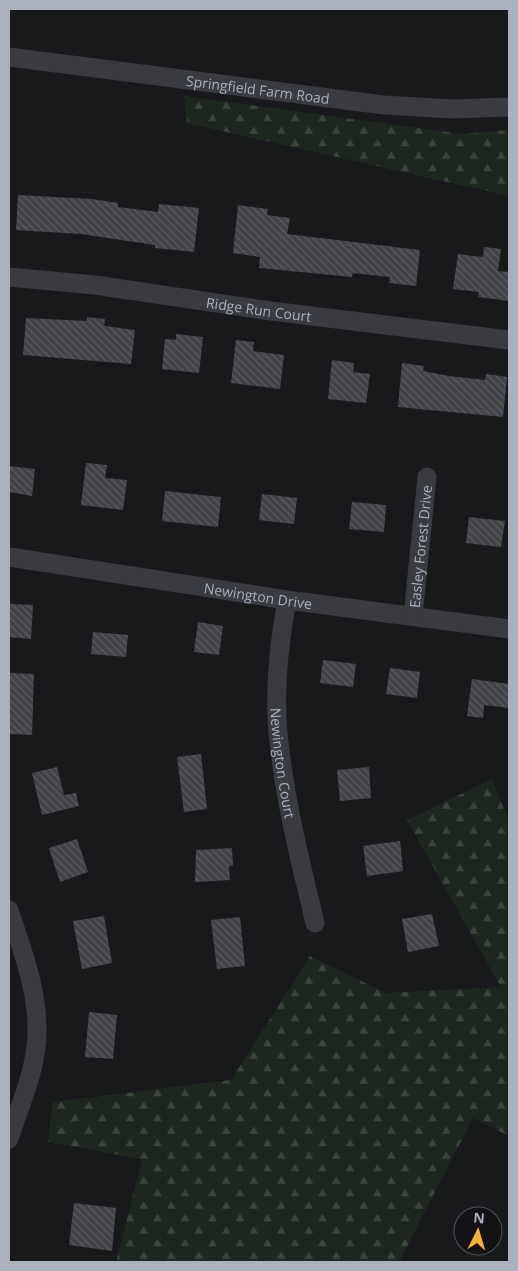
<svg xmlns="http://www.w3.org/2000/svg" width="518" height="1271" font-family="'Open Sans',sans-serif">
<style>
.forest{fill:url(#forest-firs)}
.building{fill:url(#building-back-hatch)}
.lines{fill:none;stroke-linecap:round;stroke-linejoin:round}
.street{stroke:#393b40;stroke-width:19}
.labels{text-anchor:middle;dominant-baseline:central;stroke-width:5;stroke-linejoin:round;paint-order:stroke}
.street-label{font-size:14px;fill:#aab0bc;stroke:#131316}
</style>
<defs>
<pattern id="forest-firs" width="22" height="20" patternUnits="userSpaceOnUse" patternTransform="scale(1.25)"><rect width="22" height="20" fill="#1e271f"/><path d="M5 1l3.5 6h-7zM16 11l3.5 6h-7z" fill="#3c443e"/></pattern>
<pattern id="building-back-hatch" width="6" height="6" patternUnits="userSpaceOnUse" patternTransform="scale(1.25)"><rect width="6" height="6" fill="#424348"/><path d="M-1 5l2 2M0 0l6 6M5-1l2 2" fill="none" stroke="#5b5c60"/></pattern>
</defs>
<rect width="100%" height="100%" fill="#18191b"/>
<g class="forest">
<polygon points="184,96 462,134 509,130 509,196 187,123"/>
<polygon points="492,779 509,822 509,1136 473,1118 399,1262 116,1262 142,1159 48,1142 53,1102 231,1080 310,956 386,993 501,987 407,820"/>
</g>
<g class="building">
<polygon points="18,195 92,199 118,203 118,207 158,212 159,204 199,208 194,252 155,248 155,245 81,234 16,230"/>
<polygon points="238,205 268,209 267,215 290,218 287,234 420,250 416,286 389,283 390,277 353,273 352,277 259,268 260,257 233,253"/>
<polygon points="484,247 501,249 498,271 509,272 509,301 478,297 479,292 453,289 458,254 483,257"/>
<polygon points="87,317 105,319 104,326 135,330 131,364 23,355 26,318 87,321"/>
<polygon points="176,334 203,337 199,373 162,369 165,339 176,340"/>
<polygon points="236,340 254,342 253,351 284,355 280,389 231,383"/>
<polygon points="332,360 354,363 353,372 370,374 366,403 328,399"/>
<polygon points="402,363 424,366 423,371 449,376 485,380 486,374 507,377 503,417 398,407"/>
<polygon points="86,463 107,465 105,478 127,480 123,510 81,505"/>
<polygon points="9,466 35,469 32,496 9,492"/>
<polygon points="165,491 221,497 218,527 162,521"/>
<polygon points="262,494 297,498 294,524 259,520"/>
<polygon points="352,502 386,505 384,532 349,529"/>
<polygon points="469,517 505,521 501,547 466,543"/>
<polygon points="9,604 33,605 31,639 9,637"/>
<polygon points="198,622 223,626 219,655 194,652"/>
<polygon points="93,632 128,635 126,657 91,654"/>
<polygon points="323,660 356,664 353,687 320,683"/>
<polygon points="390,668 420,672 417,698 386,694"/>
<polygon points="9,673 34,674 32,735 9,734"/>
<polygon points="472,679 509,684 509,708 484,705 483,718 467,716"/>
<polygon points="201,754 207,809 184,812 177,757"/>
<polygon points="57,767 64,795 76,793 79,806 42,815 32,773"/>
<polygon points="369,767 371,798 340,801 337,770"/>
<polygon points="77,839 88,872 60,882 49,848"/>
<polygon points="400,841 403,871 367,876 363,846"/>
<polygon points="232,848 233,866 229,866 230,880 195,882 196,850"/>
<polygon points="432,914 439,946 408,952 402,919"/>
<polygon points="104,916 112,963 82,969 73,921"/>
<polygon points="240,917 245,966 217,969 211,920"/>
<polygon points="89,1012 117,1015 113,1059 85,1057"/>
<polygon points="74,1203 116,1208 112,1251 69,1245"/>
</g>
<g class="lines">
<g class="street">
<path id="s1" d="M9 57 384 105 453 109 509 107"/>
<path id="s2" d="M9 277 95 285 271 311 509 340"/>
<path id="s3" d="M9 557 287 600 509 629"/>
<path id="s4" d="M287 600C279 643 274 689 278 733 284 797 300 860 315 923"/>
<path id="s5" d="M413 616 427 477"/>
<path d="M9 910C22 949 37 988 37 1029 38 1066 20 1104 9 1139"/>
</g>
</g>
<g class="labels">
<g class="street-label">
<text stroke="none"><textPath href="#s1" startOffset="251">Springfield Farm Road</textPath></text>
<text stroke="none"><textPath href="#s2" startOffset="252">Ridge Run Court</textPath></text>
<text stroke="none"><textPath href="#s5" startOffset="70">Easley Forest Drive</textPath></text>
<text stroke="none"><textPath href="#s3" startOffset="252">Newington Drive</textPath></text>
<text stroke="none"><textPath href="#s4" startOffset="164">Newington Court</textPath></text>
</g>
</g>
<rect width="518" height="1271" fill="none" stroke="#aab0bc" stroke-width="20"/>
<g transform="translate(478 1231) rotate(5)"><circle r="24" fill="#131316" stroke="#4f5258"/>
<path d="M0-4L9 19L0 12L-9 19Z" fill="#ffb02d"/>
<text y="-8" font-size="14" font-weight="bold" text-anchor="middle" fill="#aab0bc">N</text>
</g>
</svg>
